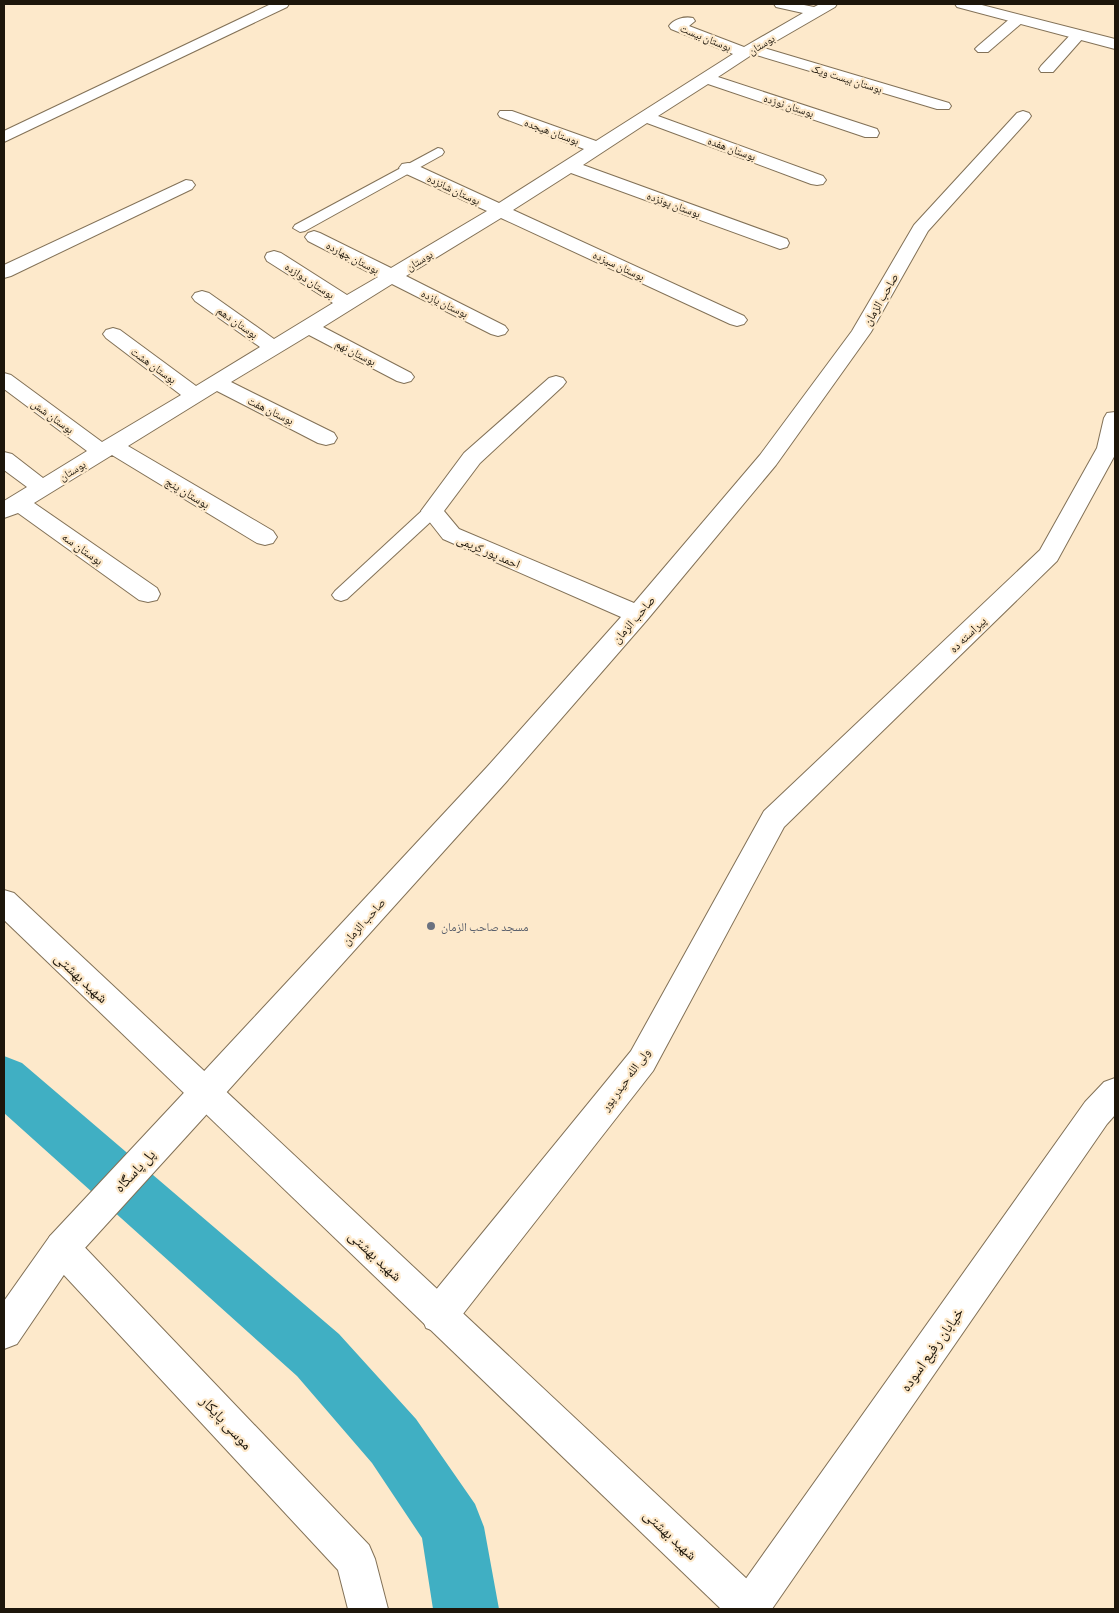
<svg xmlns="http://www.w3.org/2000/svg" width="1119" height="1613" font-family="Commissioner,'Noto Naskh Arabic',sans-serif">
<style>
.lines{fill:none;stroke-linecap:round;stroke-linejoin:round}
.canal{fill:#40afc3;fill-rule:evenodd}
.service-casing{stroke:#827157;stroke-width:2}
.minor-casing{stroke:#827157;stroke-width:2}
.tertiary-casing{stroke:#827157;stroke-width:2}
.secondary-casing{stroke:#827157;stroke-width:2}
.service{fill:#fff;fill-rule:evenodd}
.minor{fill:#fff;fill-rule:evenodd}
.tertiary{fill:#fff;fill-rule:evenodd}
.secondary{fill:#fff;fill-rule:evenodd}
.worship-dot{fill:#6b7280;stroke:#fde9cb;stroke-width:2}
.labels{text-anchor:middle;dominant-baseline:central;stroke-width:4.5;stroke-linejoin:round;paint-order:stroke}
.far-street-label{font-size:11px;fill:#1d160b;stroke:#fde9cb}
.street-label{font-size:12px;fill:#1d160b;stroke:#fde9cb}
.worship-label{font-size:12px;fill:#5b616d;stroke:#fde9cb;text-anchor:start}
.near-street-label{font-size:15px;fill:#1d160b;stroke:#fde9cb}
</style>
<rect width="100%" height="100%" fill="#fde9cb"/>
<g class="lines">
<polygon class="canal" points="4,1056 22,1063 339,1334 416,1419 475,1504 484,1527 499,1609 433,1609 422,1538 372,1463 297,1376 4,1113"/>
<defs>
<g id="service">
<polygon points="438,148 442,149 444,152 442,155 305,231 300,232 293,228 295,225"/>
<polygon points="432,506 438,507 440,511 438,515 347,599 341,601 335,599 332,595 335,591 426,507"/>
</g>
<g id="minor">
<polygon points="271,4 289,4 287,7 4,142 4,131"/>
<path d="M774 4H799L814 7 820 4H837L835 7 764 48 949 103 951 106 949 109H937L753 54 718 77 877 129 879 133 877 137H865L708 84 658 116 823 176 826 180 823 184 817 185 811 184 647 123 583 165 787 239 789 243 787 247 780 249 571 173 513 210 744 316 747 320 744 324 737 326 730 324 501 218 406 276 505 326 508 330 505 334 498 336 491 334 392 284 323 327 411 373 414 377 411 381 404 383 397 381 309 335 231 382 334 433 337 438 334 443 326 445 318 443 217 391 128 446 273 531 277 537 273 543 265 545 257 543 112 455 34 503 157 588 160 594 157 600 148 602 139 600 18 513 4 518V501L27 487 4 470V452L12 454 43 478 87 451 4 389V373L11 375 102 442 181 395 106 338 103 334 106 330 113 328 120 330 196 386 260 347 195 301 192 297 195 293 202 291 209 293 274 339 333 303 267 261 265 257 267 253 274 251 281 253 347 295 378 277 308 241 305 237 308 233 314 231 320 233 391 268 487 211 402 172 399 168 402 164 408 163 414 164 499 203 584 149 500 117 498 114 500 111H512L596 141 733 54 671 29 669 26C673 19 685 16 693 18L695 21 689 26 744 47 803 13 776 7Z"/>
<polygon points="1018,15 1023,16 1025,19 1023,22 988,52 978,52 975,49 978,46 1013,16"/>
<polygon points="1078,30 1083,32 1086,35 1083,38 1053,72 1041,72 1039,69 1041,66 1073,32"/>
<polygon points="1023,111 1029,113 1031,116 1029,119 928,231 871,332 776,465 647,620 507,781 216,1104 205,1108 194,1104 189,1093 194,1082 487,767 621,617 443,539 421,511 464,453 549,378 556,376 563,378 566,382 563,386 480,463 444,511 459,529 634,603 760,455 852,331 914,225 1017,113"/>
<polygon points="186,180 192,181 195,185 192,189 11,276 4,278 4,265"/>
<polygon points="1115,412 1115,455 1057,561 784,827 653,1071 452,1328 439,1333 426,1328 421,1315 426,1302 631,1051 764,811 1040,550 1097,448 1104,418 1107,413"/>
<polygon points="62,1231 74,1236 369,1545 375,1559 388,1609 348,1609 338,1570 50,1260 45,1248 50,1236"/>
</g>
<g id="tertiary">
<polygon points="955,4 978,4 1115,39 1115,49 957,7"/>
<polygon points="205,1078 216,1082 221,1093 216,1104 74,1260 17,1344 4,1349 4,1301 50,1236 194,1082"/>
<polygon points="1115,1078 1115,1115 1107,1124 772,1609 729,1609 735,1594 1085,1102 1104,1082"/>
</g>
<polygon id="secondary" points="4,890 14,893 763,1594 769,1609 721,1609 4,920"/>
</defs>
<use href="#service" class="service-casing"/>
<use href="#minor" class="minor-casing"/>
<use href="#tertiary" class="tertiary-casing"/>
<use href="#secondary" class="secondary-casing"/>
<use href="#service" class="service"/>
<use href="#minor" class="minor"/>
<use href="#tertiary" class="tertiary"/>
<use href="#secondary" class="secondary"/>
</g>
<circle class="worship-dot" cx="431" cy="926" r="5"/>
<g class="labels">
<g class="far-street-label">
<text transform="translate(706 37) rotate(22)">بوستان بیست</text>
<text transform="translate(761 44) rotate(-31)">بوستان</text>
<text transform="translate(847 78) rotate(17)">بوستان بیست ویک</text>
<text transform="translate(789 105) rotate(18)">بوستان نوزده</text>
<text transform="translate(552 131) rotate(20)">بوستان هیجده</text>
<text transform="translate(732 148) rotate(20)">بوستان هفده</text>
<text transform="translate(454 189) rotate(25)">بوستان شانزده</text>
<text transform="translate(674 204) rotate(20)">بوستان پونزده</text>
<text transform="translate(353 257) rotate(27)">بوستان چهارده</text>
<text transform="translate(419 260) rotate(-31)">بوستان</text>
<text transform="translate(619 265) rotate(25)">بوستان سیزده</text>
<text transform="translate(310 280) rotate(33)">بوستان دوازده</text>
<text transform="translate(445 303) rotate(26)">بوستان یازده</text>
<text transform="translate(238 322) rotate(35)">بوستان دهم</text>
<text transform="translate(356 352) rotate(27)">بوستان نهم</text>
<text transform="translate(154 365) rotate(36)">بوستان هشت</text>
<text transform="translate(271 410) rotate(26)">بوستان هفت</text>
<text transform="translate(53 416) rotate(36)">بوستان شش</text>
<text transform="translate(72 470) rotate(-31)">بوستان</text>
</g>
<g class="street-label">
<text transform="translate(880 299) rotate(-60)">صاحب الزمان</text>
<text transform="translate(188 492) rotate(31)">بوستان پنج</text>
<text transform="translate(83 548) rotate(35)">بوستان سه</text>
<text transform="translate(489 551) rotate(23)">احمد پور کریمی</text>
<text transform="translate(633 619) rotate(-49)">صاحب الزمان</text>
<text transform="translate(967 634) rotate(-44)">پیراسته ده</text>
<text transform="translate(363 921) rotate(-48)">صاحب الزمان</text>
<text transform="translate(625 1079) rotate(-54)">ولی الله حیدر پور</text>
</g>
<g class="worship-label">
<text x="441" y="926">مسجد صاحب الزمان</text>
</g>
<g class="near-street-label">
<text transform="translate(82 977) rotate(43)">شهید بهشتی</text>
<text transform="translate(134 1170) rotate(-47)">پل پاسگاه</text>
<text transform="translate(376 1255) rotate(43)">شهید بهشتی</text>
<text transform="translate(931 1349) rotate(-55)">خیابان رفیع اسوده</text>
<text transform="translate(227 1422) rotate(47)">موسی پایکار</text>
<text transform="translate(671 1534) rotate(43)">شهید بهشتی</text>
</g>
</g>
<rect width="1119" height="1613" fill="none" stroke="#1d160b" stroke-width="10"/>
</svg>
